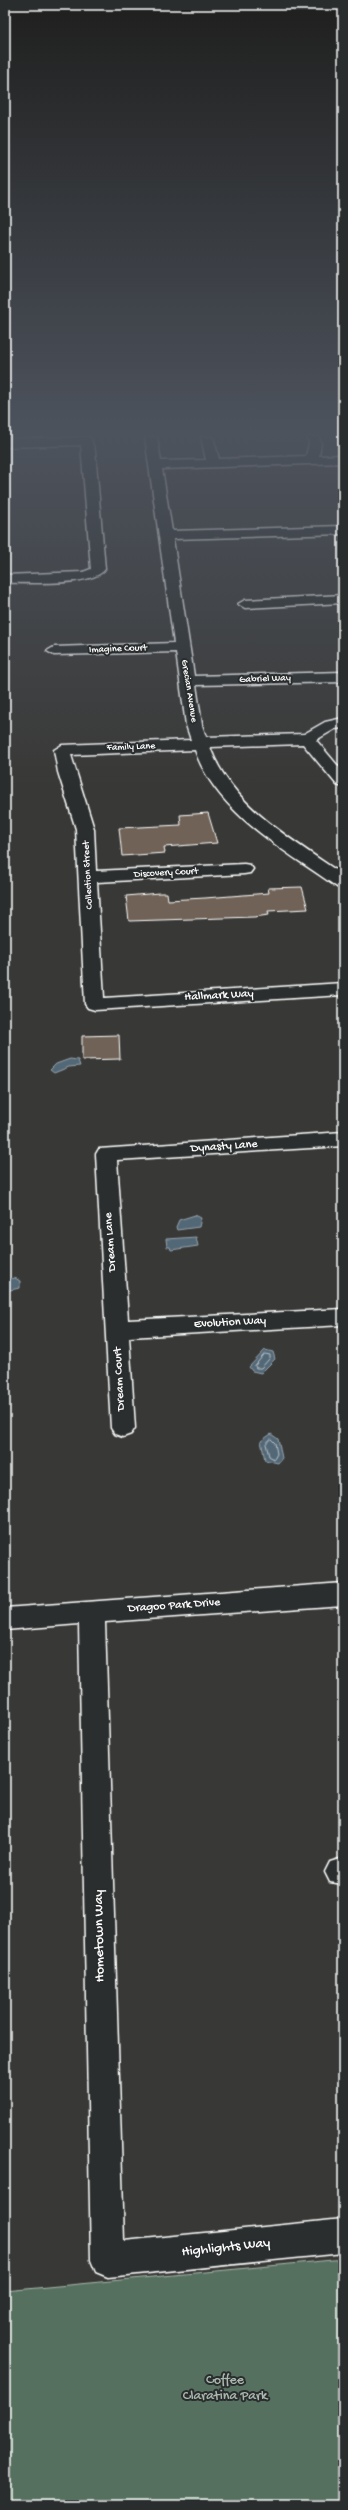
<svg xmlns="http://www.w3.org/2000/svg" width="348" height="2510" font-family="'Gochi Hand',sans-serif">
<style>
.green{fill:#56705e;stroke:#aab8ae}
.water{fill:#536877;stroke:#98a4ad}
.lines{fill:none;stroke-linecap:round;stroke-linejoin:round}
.shore{stroke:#bac3c9;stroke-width:1}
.building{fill:#706257;stroke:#fff}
.minor-casing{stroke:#fff;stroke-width:3}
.minor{fill:#2a2d2e;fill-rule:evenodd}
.labels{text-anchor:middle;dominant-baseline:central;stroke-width:4;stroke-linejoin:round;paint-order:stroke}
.far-street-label{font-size:10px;fill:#fff;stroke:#2a2d2e}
.street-label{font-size:12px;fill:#fff;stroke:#2a2d2e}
.near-street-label{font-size:14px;fill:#fff;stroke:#2a2d2e}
.near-park-label{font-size:14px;fill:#aab8ae;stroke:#2a2d2e}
</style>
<rect width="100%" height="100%" fill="#383836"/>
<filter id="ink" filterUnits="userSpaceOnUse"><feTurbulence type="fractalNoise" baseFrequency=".025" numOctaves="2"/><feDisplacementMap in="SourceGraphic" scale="8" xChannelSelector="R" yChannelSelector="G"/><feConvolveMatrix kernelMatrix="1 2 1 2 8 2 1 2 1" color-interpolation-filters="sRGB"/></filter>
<g filter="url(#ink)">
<polygon class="green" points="343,2259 343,2505 5,2505 5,2291"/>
<g class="water">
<polygon points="70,1059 78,1060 80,1066 69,1067 54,1073 50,1070 56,1064"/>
<polygon points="195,1215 201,1218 199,1227 177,1230 176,1227 179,1220"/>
<polygon points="196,1237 198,1246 171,1250 170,1247 167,1247 166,1239"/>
<polygon points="15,1278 20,1281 20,1288 5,1291 5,1280"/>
<polygon points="265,1350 273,1352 275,1359 261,1373 252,1371 249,1367"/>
<polygon points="271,1434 278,1439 282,1458 278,1463 265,1460 261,1441"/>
</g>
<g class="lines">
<g class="shore">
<polygon points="265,1354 270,1355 270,1358 261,1368 256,1368 255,1366"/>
<polygon points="271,1439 275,1443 277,1454 274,1459 269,1456 266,1444"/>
</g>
</g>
<g class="building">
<polygon points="208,813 217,843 164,847 165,853 122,856 119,828 181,825 180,815"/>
<polygon points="302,887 308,909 268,911 269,915 254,917 129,921 126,896 159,893 167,893 168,900 205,898 269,893 268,888"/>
<polygon points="119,1035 120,1059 82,1060 82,1036"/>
</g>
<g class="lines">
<defs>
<g id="minor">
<path d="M90 437 95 451 105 569C93 587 27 582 5 583V575L83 572 91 569 81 445 5 447V439Z"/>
<path d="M145 437H157L161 461 206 460 201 437H213L219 459 306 456 309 443 307 437H319L321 443 319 456 343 455V463L162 469 172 531 343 526V534L173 539 194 676 343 672V682L196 685 202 725 206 737 304 734 325 722 343 718V728L335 729 316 740 343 772V787L337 785 303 744 210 747C231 806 294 841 343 875V888L337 887C286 851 216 813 195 750L71 755 94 829 96 871 244 864 250 865 253 869 250 873 244 874 97 882 104 998 343 983V995L95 1010 88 1008 85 1004 76 829 58 772 54 750 62 745 191 740 186 725 176 652 54 655 47 651 54 647 174 643Z"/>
<polygon points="343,595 343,603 245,608 238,604 245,600"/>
<polygon points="343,1132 343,1146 117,1160 128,1320 343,1309 343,1325 129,1337 135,1428 131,1434 123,1437 115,1434 111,1428 96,1154 99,1149"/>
<polygon points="343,1583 343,1605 105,1622 124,2241 343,2219 343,2253 108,2277 96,2272 91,2260 79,1624 5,1630 5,1608"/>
<polygon points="343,1858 343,1884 330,1882 325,1872 330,1862"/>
</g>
</defs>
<use href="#minor" class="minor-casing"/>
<use href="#minor" class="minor"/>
</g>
</g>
<linearGradient id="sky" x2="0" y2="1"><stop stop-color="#1f1f1e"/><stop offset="0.55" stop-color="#4d535d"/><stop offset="1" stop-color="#4d535d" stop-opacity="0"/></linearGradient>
<rect width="348" height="788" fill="url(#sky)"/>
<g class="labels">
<g class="far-street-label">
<text transform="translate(118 649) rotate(-2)">Imagine Court</text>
<text transform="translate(265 679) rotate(-2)">Gabriel Way</text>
<text transform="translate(189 691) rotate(81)">Grecian Avenue</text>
<text transform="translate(131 747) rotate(-2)">Family Lane</text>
<text transform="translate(166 873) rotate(-3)">Discovery Court</text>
<text transform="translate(88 875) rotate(-93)">Collection Street</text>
</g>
<g class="street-label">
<text transform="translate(219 996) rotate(-3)">Hallmark Way</text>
<text transform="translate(224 1147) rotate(-4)">Dynasty Lane</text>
<text transform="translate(111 1242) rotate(-94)">Dream Lane</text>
<text transform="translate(230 1323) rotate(-3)">Evolution Way</text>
<text transform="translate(120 1379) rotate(-93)">Dream Court</text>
<text transform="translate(174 1606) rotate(-4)">Dragoo Park Drive</text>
</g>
<g class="near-street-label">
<text transform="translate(100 1936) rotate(-91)">Hometown Way</text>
<text transform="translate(226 2248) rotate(-6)">Highlights Way</text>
</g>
<g class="near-park-label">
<text x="225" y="2380">Coffee<tspan x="225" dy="16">Claratina Park</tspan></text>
</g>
</g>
<rect width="348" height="2510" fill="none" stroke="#2a2d2e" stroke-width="20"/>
<rect x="10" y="10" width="328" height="2490" fill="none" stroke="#fff" stroke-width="1.5" filter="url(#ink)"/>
</svg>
